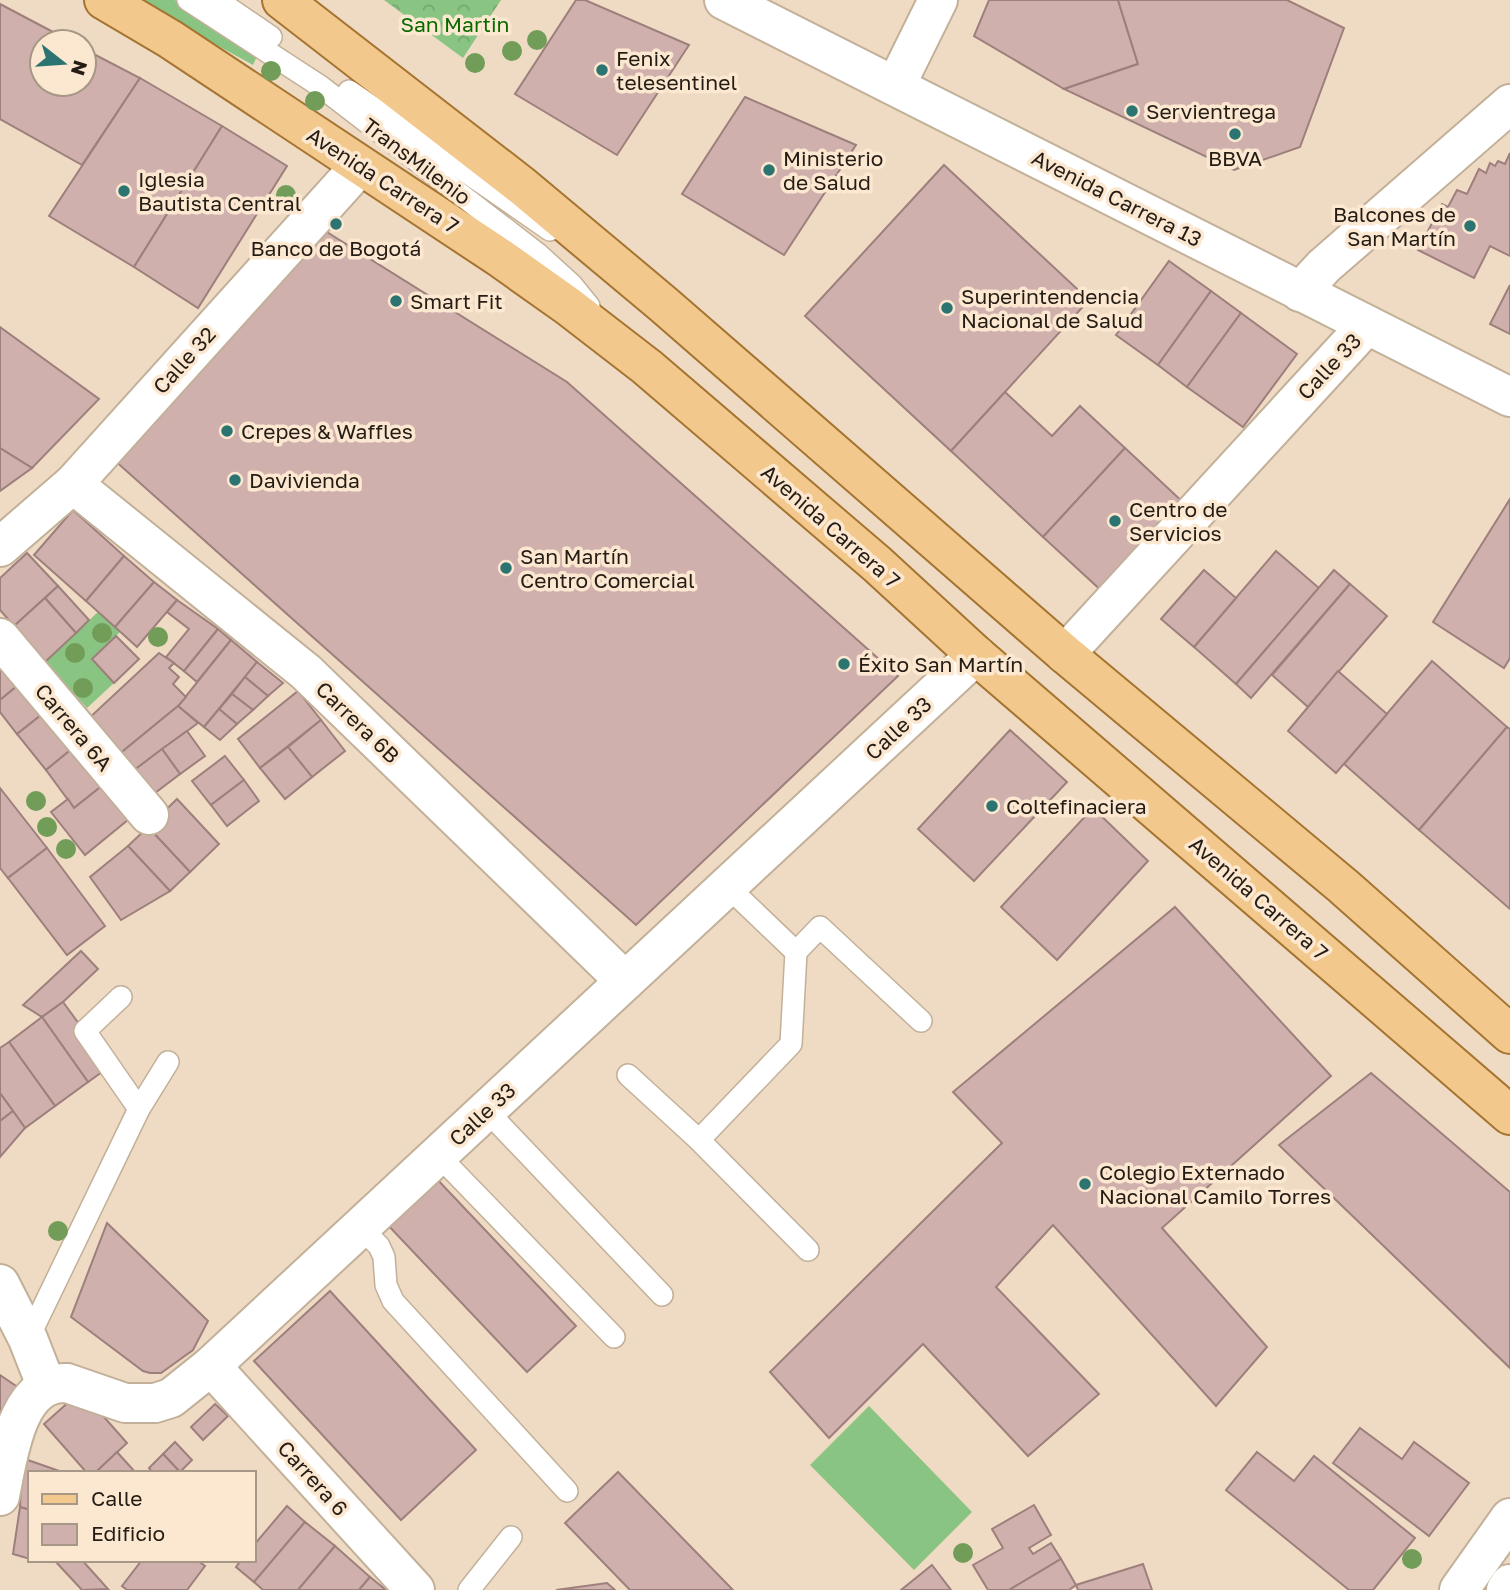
<svg xmlns="http://www.w3.org/2000/svg" width="1510" height="1590" font-family="'Golos Text',sans-serif">
<style>
.grass{fill:#89c482}
.park{fill:url(#park-crowns)}
.building{fill:#d0b0ad;stroke:#9d7f7c;stroke-width:2}
.lines{fill:none;stroke-linecap:round;stroke-linejoin:round}
.lane-casing{stroke:#c3b099;stroke-width:24}
.street-casing{stroke:#c3b099;stroke-width:42}
.secondary-casing{stroke:#c3b099;stroke-width:42}
.primary-casing{stroke:#a57430;stroke-width:42}
.lane{stroke:#fff;stroke-width:21}
.street{stroke:#fff;stroke-width:38}
.secondary{stroke:#fff;stroke-width:38}
.primary{stroke:#f2c88c;stroke-width:38}
.tree{fill:#719d58}
.poi-dot{fill:#2b7472;stroke:#fce8d1;stroke-width:2.5}
.labels{text-anchor:middle;dominant-baseline:central;stroke-width:7;stroke-linejoin:round;paint-order:stroke}
.park-label{font-size:21px;fill:#0a6a00;stroke:#fce8d1}
.poi-label{font-size:21px;fill:#251d15;stroke:#fce8d1;text-anchor:start}
.street-label{font-size:21px;fill:#251d15;stroke:#fce8d1}
</style>
<defs>
<pattern id="park-crowns" width="20" height="18" patternUnits="userSpaceOnUse" patternTransform="scale(1.75)"><rect width="20" height="18" fill="#89c482"/><path d="M2 6a3 3 0 1 1 6 0M12 15a3 3 0 1 1 6 0" fill="none" stroke="#76a86f"/></pattern>
</defs>
<rect width="100%" height="100%" fill="#efdbc4"/>
<g class="grass">
<polygon points="135,0 175,0 257,56 253,65"/>
<polygon points="99,611 120,632 92,659 114,683 87,708 45,662"/>
<polygon points="869,1406 972,1512 914,1570 810,1465"/>
</g>
<polygon class="park" points="384,0 501,0 463,58"/>
<g class="building">
<polygon points="576,0 585,0 689,45 617,155 515,94"/>
<polygon points="989,0 1118,0 1138,64 1064,89 974,36"/>
<polygon points="1118,0 1287,0 1344,28 1300,147 1234,170 1064,89 1138,64"/>
<polygon points="0,4 72,42 42,42 42,84 84,84 84,49 140,78 82,165 0,119"/>
<polygon points="140,78 222,126 134,267 49,216"/>
<polygon points="745,97 856,145 784,255 682,194"/>
<polygon points="222,126 287,166 198,308 134,267"/>
<polygon points="1510,153 1510,256 1490,246 1474,278 1418,250 1442,204 1448,207 1457,190 1467,194 1479,169 1486,173 1490,163 1495,166 1498,161 1505,164"/>
<polygon points="944,165 1089,300 951,451 805,316"/>
<polygon points="322,229 567,382 898,676 636,925 113,459"/>
<polygon points="1169,261 1211,291 1158,365 1116,335"/>
<polygon points="1510,285 1510,334 1490,324"/>
<polygon points="1211,291 1241,313 1187,387 1158,365"/>
<polygon points="1241,313 1297,354 1243,427 1187,387"/>
<polygon points="0,327 99,399 32,468 0,448"/>
<polygon points="1005,392 1052,436 1080,406 1125,448 1043,537 951,451"/>
<polygon points="0,448 32,468 0,491"/>
<polygon points="1125,448 1186,505 1105,594 1043,537"/>
<polygon points="1510,499 1510,658 1504,668 1433,622"/>
<polygon points="73,510 124,556 86,601 34,555"/>
<polygon points="1276,551 1319,588 1236,684 1194,647"/>
<polygon points="27,553 58,586 14,626 0,610 0,578"/>
<polygon points="124,556 154,582 115,627 86,601"/>
<polygon points="1204,570 1236,598 1194,647 1161,619"/>
<polygon points="1334,570 1350,584 1251,698 1236,684"/>
<polygon points="154,582 177,600 137,647 115,627"/>
<polygon points="1350,584 1387,616 1308,707 1272,675"/>
<polygon points="58,586 89,620 76,633 45,598"/>
<polygon points="45,598 76,633 45,662 14,626"/>
<polygon points="177,600 218,629 184,671 166,657 189,629 167,612"/>
<polygon points="218,629 231,640 197,682 184,671"/>
<polygon points="116,636 139,659 114,683 92,659"/>
<polygon points="231,640 257,662 204,727 178,706"/>
<polygon points="159,653 174,663 169,668 179,677 173,684 186,697 178,706 117,756 87,720"/>
<polygon points="0,654 22,682 0,700"/>
<polygon points="1432,661 1507,727 1419,830 1344,764"/>
<polygon points="257,662 283,683 268,696 245,677"/>
<polygon points="1338,671 1387,714 1336,773 1288,731"/>
<polygon points="245,677 268,696 253,710 232,694"/>
<polygon points="22,682 45,712 17,734 0,712 0,700"/>
<polygon points="298,691 321,720 260,768 238,739"/>
<polygon points="232,694 253,710 237,724 219,709"/>
<polygon points="178,706 198,723 129,774 117,756"/>
<polygon points="219,709 237,724 220,740 204,727"/>
<polygon points="45,712 73,748 46,770 17,734"/>
<polygon points="321,720 345,751 312,777 288,747"/>
<polygon points="1507,727 1510,729 1510,909 1419,830"/>
<polygon points="1010,730 1067,782 974,881 918,829"/>
<polygon points="187,731 205,756 180,774 162,749"/>
<polygon points="288,747 312,777 285,799 260,768"/>
<polygon points="73,748 103,785 74,808 46,770"/>
<polygon points="162,749 180,774 147,799 129,774"/>
<polygon points="225,756 244,780 211,805 192,781"/>
<polygon points="244,780 259,801 227,826 211,805"/>
<polygon points="103,785 129,819 85,855 51,812 68,799 74,808"/>
<polygon points="0,788 47,848 8,878 0,868"/>
<polygon points="177,799 219,844 190,872 148,827"/>
<polygon points="1093,808 1148,861 1057,960 1001,907"/>
<polygon points="148,827 190,872 170,891 128,846"/>
<polygon points="128,846 170,891 121,920 90,877"/>
<polygon points="47,848 105,926 67,955 8,878"/>
<polygon points="1175,907 1331,1076 1162,1228 1267,1347 1216,1406 1053,1225 996,1287 1099,1394 1028,1456 923,1344 829,1438 770,1372 1002,1143 953,1092"/>
<polygon points="81,951 98,969 63,1002 42,1017 23,1005"/>
<polygon points="63,1002 110,1066 88,1082 42,1017"/>
<polygon points="42,1017 88,1082 55,1106 9,1042"/>
<polygon points="9,1042 55,1106 25,1128 0,1093 0,1048"/>
<polygon points="1371,1073 1510,1192 1510,1368 1279,1145"/>
<polygon points="0,1093 13,1111 0,1121"/>
<polygon points="13,1111 25,1128 0,1157 0,1121"/>
<polygon points="434,1176 576,1326 527,1372 385,1222"/>
<polygon points="107,1223 208,1321 193,1350 161,1373 150,1373 143,1371 71,1317"/>
<polygon points="330,1291 476,1450 401,1520 254,1361"/>
<polygon points="0,1375 25,1392 0,1431"/>
<polygon points="81,1391 127,1443 95,1473 87,1473 44,1424"/>
<polygon points="215,1404 228,1416 203,1440 191,1427"/>
<polygon points="1360,1428 1402,1459 1414,1442 1469,1483 1429,1536 1333,1463"/>
<polygon points="175,1442 192,1460 180,1472 163,1454"/>
<polygon points="117,1452 136,1473 95,1473"/>
<polygon points="1257,1452 1294,1481 1314,1456 1415,1538 1373,1590 1349,1590 1226,1490"/>
<polygon points="163,1454 180,1472 180,1473 153,1473 149,1468"/>
<polygon points="22,1458 65,1473 30,1473 30,1510 20,1507"/>
<polygon points="618,1472 733,1590 630,1590 565,1523"/>
<polygon points="1034,1505 1051,1535 1029,1548 1033,1554 1051,1543 1061,1559 1009,1590 988,1590 973,1565 1003,1548 992,1529"/>
<polygon points="287,1506 305,1522 254,1582 236,1567 241,1560 254,1560 254,1545"/>
<polygon points="20,1507 30,1510 30,1559 13,1554"/>
<polygon points="305,1522 335,1546 298,1590 263,1590 254,1582"/>
<polygon points="335,1546 370,1577 359,1590 298,1590"/>
<polygon points="1061,1559 1076,1585 1069,1590 1009,1590"/>
<polygon points="54,1560 82,1560 108,1589 82,1590"/>
<polygon points="142,1560 197,1560 205,1566 187,1590 127,1590 122,1586"/>
<polygon points="1143,1564 1152,1590 1078,1590 1076,1585"/>
<polygon points="932,1565 951,1590 901,1590"/>
<polygon points="370,1577 386,1590 359,1590"/>
<polygon points="607,1583 615,1590 556,1590"/>
</g>
<g class="lines">
<defs>
<g id="lane">
<polyline points="188,0 320,86 538,254 572,285 589,306"/>
<polyline points="217,0 271,37"/>
<polyline points="349,91 550,230"/>
<polyline points="727,886 796,952 820,927 921,1021"/>
<polyline points="121,997 85,1031 139,1109"/>
<polyline points="628,1075 699,1140 808,1250"/>
<polyline points="486,1110 662,1295"/>
<polyline points="699,1140 791,1044 796,952"/>
<polyline points="438,1155 614,1337"/>
<polyline points="361,1228 379,1246 384,1257 386,1285 393,1301 567,1491"/>
<polyline points="28,1339 139,1109 168,1062"/>
<polyline points="469,1590 511,1537"/>
</g>
<g id="street">
<polyline points="896,85 938,0"/>
<polyline points="1300,292 1324,266 1510,104"/>
<polyline points="73,484 306,672 625,981"/>
<polyline points="0,547 73,484 360,166"/>
<polyline points="0,638 149,815"/>
<polyline points="1065,654 1367,325"/>
<polyline points="0,1284 28,1339 46,1385"/>
<polyline points="211,1366 415,1590"/>
<path d="M0 1496C8 1458 16 1380 67 1383L125 1403H155L171 1398 211 1366 976 655"/>
</g>
<g id="secondary">
<polyline points="724,0 1510,397"/>
<polyline points="1459,1590 1510,1518"/>
<polyline points="1506,1590 1510,1584"/>
</g>
<g id="primary">
<polyline points="104,0 170,39 499,257 568,306 647,367 877,564 976,655 1510,1115"/>
<polyline points="282,0 522,186 663,304 1065,654 1343,886 1510,1034"/>
</g>
</defs>
<use href="#lane" class="lane-casing"/>
<use href="#street" class="street-casing"/>
<use href="#secondary" class="secondary-casing"/>
<use href="#primary" class="primary-casing"/>
<use href="#lane" class="lane"/>
<use href="#street" class="street"/>
<use href="#secondary" class="secondary"/>
<use href="#primary" class="primary"/>
</g>
<g class="tree">
<circle cx="537" cy="40" r="10"/>
<circle cx="512" cy="51" r="10"/>
<circle cx="475" cy="63" r="10"/>
<circle cx="271" cy="71" r="10"/>
<circle cx="315" cy="101" r="10"/>
<circle cx="286" cy="195" r="10"/>
<circle cx="102" cy="633" r="10"/>
<circle cx="158" cy="637" r="10"/>
<circle cx="75" cy="653" r="10"/>
<circle cx="83" cy="688" r="10"/>
<circle cx="36" cy="801" r="10"/>
<circle cx="47" cy="827" r="10"/>
<circle cx="66" cy="849" r="10"/>
<circle cx="58" cy="1231" r="10"/>
<circle cx="963" cy="1553" r="10"/>
<circle cx="1412" cy="1559" r="10"/>
</g>
<g class="poi-dot">
<circle cx="602" cy="70" r="7"/>
<circle cx="1132" cy="111" r="7"/>
<circle cx="1235" cy="134" r="7"/>
<circle cx="769" cy="170" r="7"/>
<circle cx="124" cy="191" r="7"/>
<circle cx="336" cy="224" r="7"/>
<circle cx="1470" cy="226" r="7"/>
<circle cx="396" cy="301" r="7"/>
<circle cx="947" cy="308" r="7"/>
<circle cx="227" cy="431" r="7"/>
<circle cx="235" cy="480" r="7"/>
<circle cx="1115" cy="521" r="7"/>
<circle cx="506" cy="568" r="7"/>
<circle cx="844" cy="664" r="7"/>
<circle cx="992" cy="806" r="7"/>
<circle cx="1085" cy="1184" r="7"/>
</g>
<g class="labels">
<g class="park-label">
<text x="455" y="24">San Martin</text>
</g>
<g class="poi-label">
<text x="616" y="58">Fenix<tspan x="616" dy="24">telesentinel</tspan></text>
<text x="1146" y="111">Servientrega</text>
<text x="783" y="158">Ministerio<tspan x="783" dy="24">de Salud</tspan></text>
<text x="1235" y="158" text-anchor="middle">BBVA</text>
<text x="138" y="179">Iglesia<tspan x="138" dy="24">Bautista Central</tspan></text>
<text x="1456" y="214" text-anchor="end">Balcones de<tspan x="1456" dy="24">San Martín</tspan></text>
<text x="336" y="248" text-anchor="middle">Banco de Bogotá</text>
<text x="961" y="296">Superintendencia<tspan x="961" dy="24">Nacional de Salud</tspan></text>
<text x="410" y="301">Smart Fit</text>
<text x="241" y="431">Crepes &amp; Waffles</text>
<text x="249" y="480">Davivienda</text>
<text x="1129" y="509">Centro de<tspan x="1129" dy="24">Servicios</tspan></text>
<text x="520" y="556">San Martín<tspan x="520" dy="24">Centro Comercial</tspan></text>
<text x="858" y="664">Éxito San Martín</text>
<text x="1006" y="806">Coltefinaciera</text>
<text x="1099" y="1172">Colegio Externado<tspan x="1099" dy="24">Nacional Camilo Torres</tspan></text>
</g>
<g class="street-label">
<text transform="translate(417 161) rotate(37)">TransMilenio</text>
<text transform="translate(383 180) rotate(33)">Avenida Carrera 7</text>
<text transform="translate(1117 198) rotate(27)">Avenida Carrera 13</text>
<text transform="translate(184 360) rotate(-48)">Calle 32</text>
<text transform="translate(1329 366) rotate(-47)">Calle 33</text>
<text transform="translate(831 526) rotate(41)">Avenida Carrera 7</text>
<text transform="translate(358 722) rotate(44)">Carrera 6B</text>
<text transform="translate(74 727) rotate(50)">Carrera 6A</text>
<text transform="translate(898 728) rotate(-43)">Calle 33</text>
<text transform="translate(1259 898) rotate(41)">Avenida Carrera 7</text>
<text transform="translate(482 1114) rotate(-43)">Calle 33</text>
<text transform="translate(313 1478) rotate(48)">Carrera 6</text>
</g>
</g>
<rect x="28" y="1471" width="228" height="91" fill="#fce8d1" stroke="#a69786" stroke-width="2"/>
<rect x="42" y="1494" width="35" height="10" fill="#f2c88c" stroke="#a69786" stroke-width="2"/>
<text x="91" y="1506" font-size="21" fill="#251d15">Calle</text>
<rect x="42" y="1524" width="35" height="21" fill="#d0b0ad" stroke="#a69786" stroke-width="2"/>
<text x="91" y="1541" font-size="21" fill="#251d15">Edificio</text>
<g transform="translate(63 63) rotate(107)"><circle r="33" fill="#fce8d1" stroke="#a69786" stroke-width="2"/>
<path d="M0-5L12 26L0 18L-12 26Z" fill="#2b7472"/>
<text y="-10" font-size="19" font-weight="bold" text-anchor="middle" fill="#251d15">N</text>
</g>
</svg>
